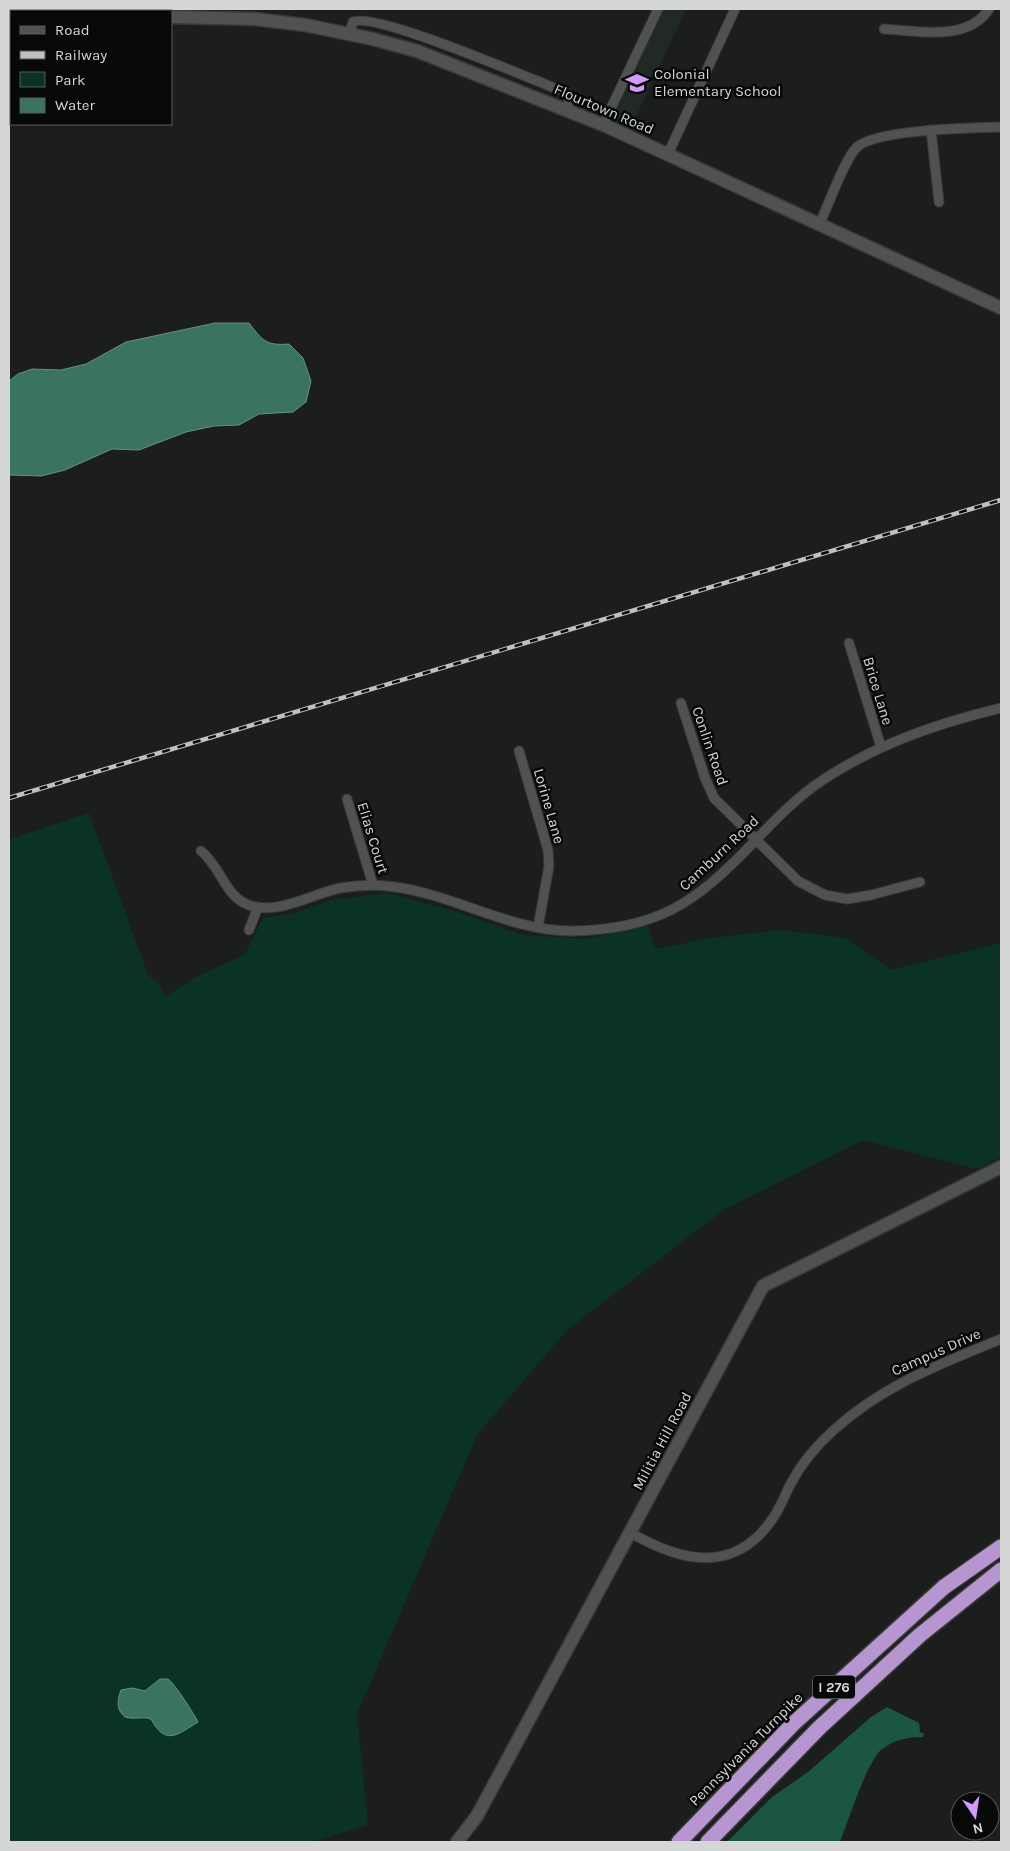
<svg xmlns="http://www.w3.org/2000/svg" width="1010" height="1851" font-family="Karla,sans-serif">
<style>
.built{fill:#202925}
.green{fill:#0b3226}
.forest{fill:#1a5643}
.water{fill:#3a735f;stroke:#689183}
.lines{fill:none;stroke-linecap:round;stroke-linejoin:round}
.street-casing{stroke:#383a39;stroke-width:11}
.secondary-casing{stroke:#383a39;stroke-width:15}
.highway-casing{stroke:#383a39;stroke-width:18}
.street{stroke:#4f5250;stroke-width:9}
.secondary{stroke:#4f5250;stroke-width:12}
.highway{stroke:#b795d1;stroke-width:15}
.rail-casing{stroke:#bfc1c0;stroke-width:4.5}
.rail{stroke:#070808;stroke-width:2.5;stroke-dasharray:8;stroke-linecap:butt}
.labels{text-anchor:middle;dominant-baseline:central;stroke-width:5;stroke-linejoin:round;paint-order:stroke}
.shield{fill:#070808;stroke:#979998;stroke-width:1}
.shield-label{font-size:14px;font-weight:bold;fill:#d5d7d6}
.poi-label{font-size:15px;fill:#d5d7d6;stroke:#070808;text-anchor:start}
.street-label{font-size:15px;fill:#d5d7d6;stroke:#070808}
</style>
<rect width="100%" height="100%" fill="#1c1e1d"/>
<polygon class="built" points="658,9 686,9 627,136 603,125"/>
<polygon class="green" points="89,813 148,975 159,984 165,997 194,978 245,954 263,918 291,914 332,900 387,893 451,910 523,935 586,939 648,926 655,949 712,938 779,930 847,938 891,970 1001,943 1001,1157 977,1169 863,1140 725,1209 567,1330 477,1435 357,1714 368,1825 312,1842 9,1842 9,839"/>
<path class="forest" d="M887 1707 919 1723 920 1732 924 1734 923 1737C908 1737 894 1740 882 1749 867 1761 848 1822 840 1842H727L772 1797 808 1772 871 1717Z"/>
<g class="water">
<path d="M215 323H249C262 340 266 346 289 344L303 358 311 381 306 402 293 412 259 414 239 425 214 426 186 432 139 450 112 449 65 470 41 476 9 475V381L18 374 32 369 61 370 86 364 126 342Z"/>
<path d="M160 1679H168C175 1684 194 1714 198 1722 178 1734 166 1747 151 1719 142 1716 135 1720 125 1717 116 1709 117 1701 121 1690L132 1688 145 1691Z"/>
</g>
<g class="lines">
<defs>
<g id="street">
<polyline points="29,11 29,9"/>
<path d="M884 29C917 31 968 42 989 9"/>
<path d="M349 34 353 22C373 10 538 82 567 93L569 100 566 110"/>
<polyline points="603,125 658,9"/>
<polyline points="931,130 939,202"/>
<polyline points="668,154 735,9"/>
<path d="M820 223C828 206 845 158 857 147 878 129 972 128 1001 127"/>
<polyline points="849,643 881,747"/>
<polyline points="681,703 705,778 714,798 798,881 825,895 847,899 871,895 920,882"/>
<polyline points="519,751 548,850 549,866 538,927"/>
<polyline points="347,799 373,885"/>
<path d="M201 851C219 865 224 892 244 903 274 918 311 894 340 888 358 885 377 884 395 887 455 895 512 932 574 931 658 929 695 903 751 845 771 824 791 803 814 786 871 746 934 724 1001 708"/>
<polyline points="249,930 258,907"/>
<path d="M631 1533C683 1563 737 1575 775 1515 781 1506 785 1495 790 1485 801 1464 818 1444 835 1429 885 1384 941 1364 1001 1339"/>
</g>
<g id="secondary">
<polyline points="9,13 11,13"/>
<polyline points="171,17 255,19 305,25 373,39 417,51 606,126 1001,308"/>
<polyline points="457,1842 477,1816 763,1286 1001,1167"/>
</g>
<g id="highway">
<polyline points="679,1842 794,1723 944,1587 1001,1547"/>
<polyline points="708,1842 819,1728 920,1635 1001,1570"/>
</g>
</defs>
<use href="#street" class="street-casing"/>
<use href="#secondary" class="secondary-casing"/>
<use href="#highway" class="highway-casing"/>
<use href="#street" class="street"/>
<use href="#secondary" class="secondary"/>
<use href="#highway" class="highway"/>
<defs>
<polyline id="rail" points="9,798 1001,500"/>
</defs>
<use href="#rail" class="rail-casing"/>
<use href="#rail" class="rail"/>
</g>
<defs>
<symbol id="school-bare" viewBox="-9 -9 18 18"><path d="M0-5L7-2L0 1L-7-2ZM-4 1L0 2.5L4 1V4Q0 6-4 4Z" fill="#d39cfc" stroke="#070808" stroke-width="2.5" paint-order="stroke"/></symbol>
</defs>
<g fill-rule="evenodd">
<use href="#school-bare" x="621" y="67" width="32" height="32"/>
</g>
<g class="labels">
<rect class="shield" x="813" y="1675.5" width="42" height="23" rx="4"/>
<g class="shield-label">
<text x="834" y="1687">I 276</text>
</g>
<g class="poi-label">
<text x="654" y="74">Colonial<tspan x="654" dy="17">Elementary School</tspan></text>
</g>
<g class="street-label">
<text transform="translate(604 109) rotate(23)">Flourtown Road</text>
<text transform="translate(878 691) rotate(73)">Brice Lane</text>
<text transform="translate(710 746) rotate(71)">Conlin Road</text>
<text transform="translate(549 806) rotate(74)">Lorine Lane</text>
<text transform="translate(373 838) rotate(73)">Elias Court</text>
<text transform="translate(719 853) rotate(-43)">Camburn Road</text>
<text transform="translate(936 1352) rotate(-24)">Campus Drive</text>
<text transform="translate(662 1441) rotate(-62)">Militia Hill Road</text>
<text transform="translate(746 1749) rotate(-45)">Pennsylvania Turnpike</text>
</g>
</g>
<rect width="1010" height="1851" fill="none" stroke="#d5d7d6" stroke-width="20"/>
<rect x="10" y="10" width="162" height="115" fill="#070808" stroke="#595b5a"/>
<rect x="20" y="26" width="25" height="8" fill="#4f5250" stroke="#595b5a"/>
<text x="55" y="35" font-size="15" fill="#d5d7d6">Road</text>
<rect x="20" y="51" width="25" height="8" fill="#bfc1c0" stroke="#595b5a"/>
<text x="55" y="60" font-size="15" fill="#d5d7d6">Railway</text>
<rect x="20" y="72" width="25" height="15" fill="#0b3226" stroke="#595b5a"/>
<text x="55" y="85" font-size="15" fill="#d5d7d6">Park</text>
<rect x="20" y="98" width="25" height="15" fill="#3a735f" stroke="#595b5a"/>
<text x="55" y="110" font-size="15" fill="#d5d7d6">Water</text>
<g transform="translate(975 1816) rotate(167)"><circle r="24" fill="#070808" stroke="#595b5a"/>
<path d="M0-4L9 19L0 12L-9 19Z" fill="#d39cfc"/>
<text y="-8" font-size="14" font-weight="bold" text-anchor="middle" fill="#d5d7d6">N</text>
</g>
</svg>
